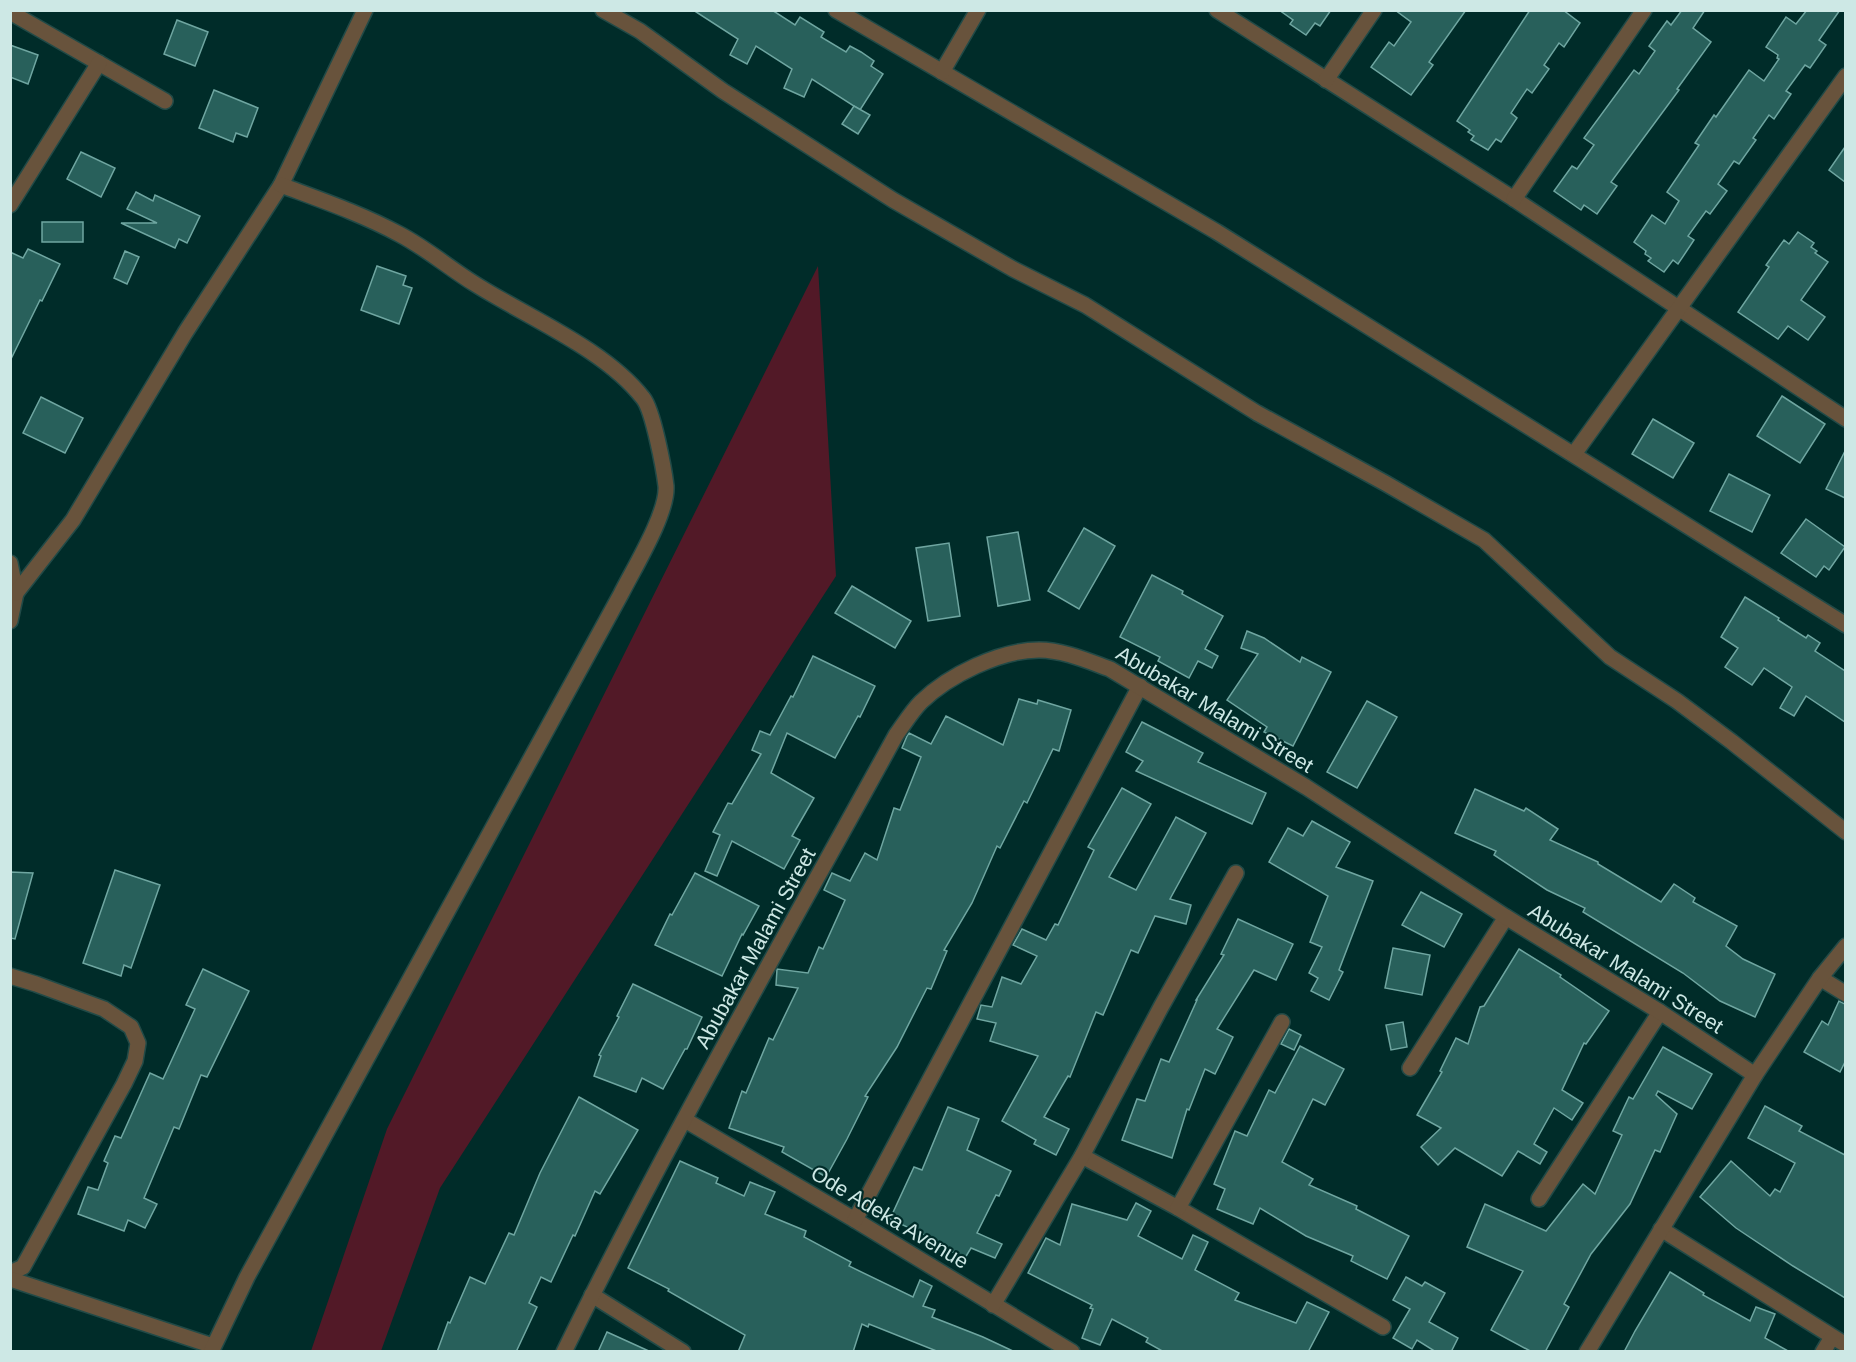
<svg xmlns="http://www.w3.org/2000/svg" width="1856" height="1362" font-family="Arial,sans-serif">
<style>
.green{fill:#521927}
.building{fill:#28605b;stroke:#6fa6a1;stroke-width:1.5}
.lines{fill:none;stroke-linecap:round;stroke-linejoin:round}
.minor-casing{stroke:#214a47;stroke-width:18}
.minor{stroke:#68533c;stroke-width:15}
.labels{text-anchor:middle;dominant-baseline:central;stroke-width:4.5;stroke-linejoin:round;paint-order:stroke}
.street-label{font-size:21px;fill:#cde8e5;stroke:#002c29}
</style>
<rect width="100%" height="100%" fill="#002c29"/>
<polygon class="green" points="818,266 836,576 440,1188 381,1351 311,1351 387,1129"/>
<g class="building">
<polygon points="693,10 772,10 795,25 800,17 824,32 821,37 846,52 850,46 861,52 874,61 871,66 883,74 860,110 812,79 804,97 784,88 792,69 756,46 747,64 730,55 738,39"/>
<polygon points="1279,10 1331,10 1320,26 1315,23 1306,35 1290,24 1293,20"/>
<polygon points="1395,10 1466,10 1429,62 1433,65 1411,95 1371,67 1389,42 1394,46 1411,22"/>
<polygon points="1530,10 1563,10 1580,23 1564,47 1559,43 1544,65 1549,69 1532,93 1527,89 1511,113 1517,118 1501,142 1496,139 1488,150 1471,140 1474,136 1468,132 1470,130 1457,121"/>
<polygon points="1682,10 1705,10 1693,28 1711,42 1677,89 1679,90 1611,182 1617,186 1597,214 1584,205 1581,210 1554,191 1572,166 1577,169 1594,145 1584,138 1634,70 1639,74 1655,51 1649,46 1667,21 1671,25"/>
<polygon points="1807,10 1840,10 1819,40 1826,45 1810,68 1805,65 1786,91 1791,94 1774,119 1769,115 1753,138 1756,140 1739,164 1734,161 1718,184 1727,191 1710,214 1706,211 1688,236 1694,240 1678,264 1673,260 1664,272 1648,261 1651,258 1645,254 1646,251 1634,242 1652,215 1665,224 1679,201 1667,192 1699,145 1695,143 1714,115 1716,117 1749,70 1764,81 1779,59 1777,58 1778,55 1766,47 1786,17 1796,24"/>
<polygon points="177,20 208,32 195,66 164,54"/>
<polygon points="10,45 38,55 28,84 10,77"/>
<polygon points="214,90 258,108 247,137 236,133 233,142 199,128"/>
<polygon points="854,106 870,115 858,134 842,124"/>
<polygon points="1845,147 1845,182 1829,170"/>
<polygon points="81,152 115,168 101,197 67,179"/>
<polygon points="136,192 153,201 155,195 200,216 187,243 179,239 175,248 121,223 157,223 127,209"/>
<rect x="42" y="222" width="41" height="20"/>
<polygon points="1798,232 1814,243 1811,247 1817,251 1815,253 1828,262 1801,300 1825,317 1808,340 1788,326 1778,339 1738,312 1769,267 1766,265 1784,240 1789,244"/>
<polygon points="28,249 60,264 42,301 40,300 10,361 10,252 23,258"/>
<polygon points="125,251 139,257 127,284 114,278"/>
<polygon points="377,266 406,276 403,285 412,288 399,324 361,310"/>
<polygon points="1782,396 1825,424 1800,463 1757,436"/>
<polygon points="41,397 83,418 65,453 23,433"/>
<polygon points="1653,419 1694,443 1673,478 1632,454"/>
<polygon points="1845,451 1845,498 1826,489"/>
<polygon points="1729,474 1770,495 1752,532 1710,511"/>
<polygon points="1806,519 1845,547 1829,570 1824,566 1816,577 1781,553"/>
<polygon points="1084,528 1115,546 1079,609 1048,591"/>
<polygon points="1018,532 1030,600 998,606 987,537"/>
<polygon points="949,543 960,616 928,621 916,548"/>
<polygon points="1152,575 1183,591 1182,594 1223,616 1205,649 1218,656 1212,668 1198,661 1189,678 1158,661 1160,657 1120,637"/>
<polygon points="852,586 911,621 895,648 835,613"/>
<polygon points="1745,597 1779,618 1778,620 1806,638 1808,635 1820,643 1815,651 1845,671 1845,722 1806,696 1794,716 1780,708 1792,687 1764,668 1752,685 1725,667 1738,648 1721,637"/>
<polygon points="1247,631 1264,638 1300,662 1302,657 1331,672 1293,746 1264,732 1267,727 1227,700 1258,654 1241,648"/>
<polygon points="813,656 875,686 860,717 858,716 835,758 787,733 771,773 814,798 792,836 800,840 784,869 732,841 717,876 705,871 720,835 713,832 728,803 732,804 761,754 752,750 760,731 770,735 791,696 793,697"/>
<polygon points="1019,699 1037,704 1038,700 1071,710 1059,751 1053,749 1027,803 1024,801 1000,848 997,846 972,903 944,950 947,951 931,989 927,988 897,1047 865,1096 868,1097 847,1139 826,1177 782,1152 784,1147 729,1128 742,1091 746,1093 769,1038 773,1040 798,988 776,985 777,969 808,973 819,947 823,949 845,900 824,890 832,873 850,881 865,853 877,860 894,808 900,810 921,757 902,748 907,736 909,733 931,744 946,716 1003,745"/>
<polygon points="1367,701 1397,717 1357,788 1327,772"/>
<polygon points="1142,722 1203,753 1198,762 1266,793 1252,824 1136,771 1143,761 1126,752"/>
<polygon points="1122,788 1151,804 1109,877 1136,890 1176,817 1206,833 1170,899 1191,905 1186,924 1155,916 1138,953 1131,950 1103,1015 1096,1012 1070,1077 1068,1076 1044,1117 1069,1129 1056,1155 1034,1144 1036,1140 1002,1121 1038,1056 990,1041 996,1023 977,1019 981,1005 992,1007 1002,977 1021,984 1037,956 1013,945 1022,929 1046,940 1055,924 1058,925 1094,850 1088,847"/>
<polygon points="1475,789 1524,811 1526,808 1558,829 1550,840 1598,862 1598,864 1661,902 1674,884 1695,898 1693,902 1737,926 1726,946 1743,959 1775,974 1755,1017 1720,1001 1683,973 1583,912 1585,908 1547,890 1494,855 1496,851 1455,833"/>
<polygon points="1312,821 1350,842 1336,867 1373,881 1339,970 1343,972 1329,1000 1311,991 1318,978 1309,973 1322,947 1310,942 1328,896 1269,862 1288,828 1303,836"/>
<polygon points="115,870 160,885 131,968 124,965 121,976 83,963"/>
<polygon points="10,872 33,873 15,939 10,938"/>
<polygon points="695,873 759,906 743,935 742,934 722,976 655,945 670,914 672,915"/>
<polygon points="1421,892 1462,914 1444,947 1402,925"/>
<polygon points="1238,919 1293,944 1276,980 1254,970 1217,1029 1233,1037 1215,1074 1205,1069 1189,1110 1187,1109 1172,1158 1122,1140 1137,1099 1145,1101 1161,1059 1169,1062 1197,1000 1196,1000 1224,955 1221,954"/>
<polygon points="1393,948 1430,955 1422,995 1385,988"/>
<polygon points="1519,949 1561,975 1560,977 1609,1011 1586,1044 1584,1043 1562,1090 1583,1103 1572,1120 1554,1108 1534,1144 1547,1152 1540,1164 1518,1151 1502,1176 1455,1148 1438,1165 1421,1147 1441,1128 1417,1115 1442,1072 1440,1071 1456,1038 1468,1044 1480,1007 1484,1006"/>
<polygon points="203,969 249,991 207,1077 201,1075 179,1129 174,1127 144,1198 157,1204 145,1228 128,1220 124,1231 78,1214 88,1187 98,1190 108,1163 104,1161 115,1136 121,1138 150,1073 163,1079 195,1009 186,1005"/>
<polygon points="633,984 702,1017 687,1049 685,1049 663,1089 642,1078 636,1092 594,1076 601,1056 599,1055 619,1017 617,1016"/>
<polygon points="1839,1001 1845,1004 1845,1062 1840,1072 1804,1052 1822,1021 1828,1025"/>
<polygon points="1403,1022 1407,1047 1391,1050 1386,1025"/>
<polygon points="1289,1029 1301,1035 1294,1050 1281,1044"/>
<polygon points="1300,1046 1344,1069 1325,1105 1313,1099 1282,1162 1313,1179 1309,1185 1357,1206 1356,1209 1409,1236 1387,1279 1351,1261 1353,1256 1306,1236 1260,1208 1253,1224 1217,1209 1225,1189 1214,1184 1235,1131 1247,1136 1269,1090 1275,1093"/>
<polygon points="1663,1047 1712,1074 1692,1109 1658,1091 1656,1095 1677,1114 1660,1152 1655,1150 1630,1204 1591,1254 1564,1304 1569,1307 1545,1352 1532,1352 1491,1330 1523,1271 1467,1247 1485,1204 1546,1231 1583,1184 1595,1194 1622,1135 1613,1131 1629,1097 1633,1099"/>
<polygon points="579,1097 638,1130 600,1194 595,1191 575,1236 573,1235 551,1282 541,1277 529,1303 537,1307 516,1352 437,1352 448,1322 450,1323 470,1277 485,1284 509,1233 514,1235 540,1173"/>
<polygon points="1765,1106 1802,1126 1799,1131 1845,1155 1845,1298 1793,1266 1736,1228 1700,1197 1731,1161 1770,1196 1775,1189 1780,1192 1795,1163 1748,1138"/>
<polygon points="948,1107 979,1119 967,1150 1011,1171 999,1196 996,1195 977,1233 1002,1244 995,1258 971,1248 965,1258 936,1244 937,1241 890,1219 914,1167 922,1170"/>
<polygon points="680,1161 718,1178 716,1183 744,1196 750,1182 775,1192 765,1214 806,1231 804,1237 851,1262 849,1266 913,1297 920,1280 932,1286 923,1306 935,1310 932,1317 983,1337 1015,1352 939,1352 869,1324 868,1327 862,1324 853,1352 738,1352 745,1335 668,1291 669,1289 628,1268"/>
<polygon points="1136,1203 1151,1211 1138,1236 1182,1259 1193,1235 1208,1242 1195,1270 1239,1293 1235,1300 1296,1323 1307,1302 1329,1312 1308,1352 1164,1352 1146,1342 1148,1338 1112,1319 1100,1345 1082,1338 1093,1309 1090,1308 1092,1305 1028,1273 1046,1238 1060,1245 1072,1204 1127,1220"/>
<polygon points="1670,1272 1704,1293 1703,1295 1750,1321 1756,1307 1775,1314 1765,1338 1790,1352 1624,1352 1635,1331"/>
<polygon points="1406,1277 1422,1286 1425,1282 1445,1293 1429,1322 1458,1338 1451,1352 1436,1352 1417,1340 1412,1349 1393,1338 1410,1309 1393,1300"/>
<polygon points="607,1332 651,1352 598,1352"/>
</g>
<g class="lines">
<defs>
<g id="minor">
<polyline points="603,10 640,31 723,91 893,200 1013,269 1085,305 1257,413 1385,483 1484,540 1610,657 1677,701 1732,742 1846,832"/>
<polyline points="836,10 1217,232 1846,625"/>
<polyline points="1217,10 1514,199 1846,419"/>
<polyline points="10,12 165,101"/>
<polyline points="942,72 978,10"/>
<polyline points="1326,80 1374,10"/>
<polyline points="1514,199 1644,10"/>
<polyline points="10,205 99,63"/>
<polyline points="1574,454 1846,76"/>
<polyline points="10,563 16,593 10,621"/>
<polyline points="16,593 73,520 185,333 281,185 365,10"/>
<polyline points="10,976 36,984 104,1009 131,1027 138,1043 135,1061 124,1084 23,1267 10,1273"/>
<polyline points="1820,978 1846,994"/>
<polyline points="1410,1068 1506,917"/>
<polyline points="685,1120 855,1220 1072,1352"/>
<polyline points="1082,1156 1178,1208 1383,1327"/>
<polyline points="1539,1199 1660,1012"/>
<polyline points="1178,1208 1282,1022"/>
<polyline points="855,1220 1140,686"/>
<polyline points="1661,1229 1846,1345"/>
<polyline points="10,1279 213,1346"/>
<polyline points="592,1295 683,1352"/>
<polyline points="993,1305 1082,1156 1161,1007 1236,873"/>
<path d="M211 1352 247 1277 621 594C634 568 668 513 666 486 664 469 653 410 643 398 605 349 527 317 475 284 449 268 426 248 399 234 362 214 321 200 281 185"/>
<path d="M564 1352C667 1142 784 939 896 735 904 724 912 711 921 702 949 675 1000 650 1039 650 1063 650 1088 661 1110 669L1306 787 1506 917 1660 1012 1755 1075"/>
<polyline points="1587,1352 1755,1075 1820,978 1846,946"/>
<polyline points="1823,1352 1832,1337"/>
</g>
</defs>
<use href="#minor" class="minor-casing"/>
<use href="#minor" class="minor"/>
</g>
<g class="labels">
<g class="street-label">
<text transform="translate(1215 709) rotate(31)">Abubakar Malami Street</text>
<text transform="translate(755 948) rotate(-61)">Abubakar Malami Street</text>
<text transform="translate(1626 968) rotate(32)">Abubakar Malami Street</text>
<text transform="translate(890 1217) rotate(31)">Ode Adeka Avenue</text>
</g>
</g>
<rect width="1856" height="1362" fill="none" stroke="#cde8e5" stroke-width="24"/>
</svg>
